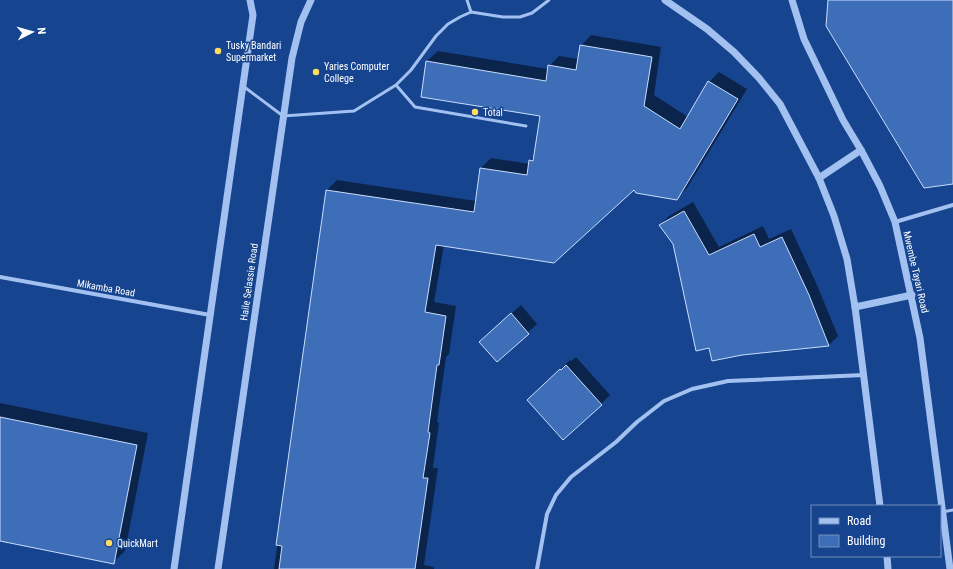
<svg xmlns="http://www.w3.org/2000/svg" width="953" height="569" font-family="'Roboto Condensed',sans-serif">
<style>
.shadow{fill:#0007}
.building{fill:#3f6eb8;stroke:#caddfb}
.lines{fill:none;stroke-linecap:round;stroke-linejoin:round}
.service{stroke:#a3c1f0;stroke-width:3}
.minor{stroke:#a3c1f0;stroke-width:4}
.tertiary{stroke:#a3c1f0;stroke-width:7}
.poi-dot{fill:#ffdb62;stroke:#16448f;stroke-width:1.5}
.labels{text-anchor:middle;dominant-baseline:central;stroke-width:3;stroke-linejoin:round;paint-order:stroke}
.poi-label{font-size:10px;fill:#fff;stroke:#16448f;text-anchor:start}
.street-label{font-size:10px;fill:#fff;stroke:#16448f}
</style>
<rect width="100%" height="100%" fill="#16448f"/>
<g class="shadow">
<polygon points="591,35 661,47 654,95 688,117 709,82 719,72 747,89 687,188 676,199 634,188 444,245 434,302 456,306 449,354 446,357 437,422 439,423 433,468 438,468 424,565 434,567 434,569 274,569 327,190 337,180 476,201 481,168 491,158 530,164 530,161 534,156 541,116 427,61 438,51 548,69 549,66 559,56 579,59 581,46"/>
<polygon points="693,202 719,247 763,226 769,239 791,229 817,285 838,336 829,345 742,354 710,347 673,244 660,225 669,216"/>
<polygon points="521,305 537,324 497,361 490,333"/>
<polygon points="576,357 610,395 601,404 537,391 570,360 571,361"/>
<polygon points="0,403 148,433 125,551 113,562 0,540"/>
</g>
<g class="building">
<polygon points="828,0 953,0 953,184 924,188 826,26"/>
<polygon points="580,45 652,57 644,106 680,129 708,81 738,99 677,200 636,193 634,190 554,263 436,245 425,312 446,316 439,365 437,365 428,432 430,433 423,478 428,478 415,569 279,569 282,546 276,545 326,190 474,212 480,168 527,175 529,160 533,161 540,116 421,97 426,61 546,81 548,65 576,70"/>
<polygon points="684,211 709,255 754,234 760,247 782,237 809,295 829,346 742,355 712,361 709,348 696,351 673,244 659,225"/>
<polygon points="511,313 529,334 497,362 479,342"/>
<polygon points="566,365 602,405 563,440 527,400 560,369 561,370"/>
<polygon points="0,417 137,445 114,564 0,541"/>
</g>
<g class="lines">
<g class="service">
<polyline points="467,0 471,12"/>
<polyline points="396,85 415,107 526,126"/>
<polyline points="243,86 283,116 354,111 396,85 411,70 436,36 448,24 460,17 471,12 503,17 520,17 532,13 549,0"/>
<polyline points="942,512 953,510"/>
</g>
<g class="minor">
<polyline points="895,222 953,205"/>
<polyline points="0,277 210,315"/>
<polyline points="537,569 547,514 556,495 571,477 616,442 637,422 664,401 692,389 728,381 864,375"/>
</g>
<g class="tertiary">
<polyline points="665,0 707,29 734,52 759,78 780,104 819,178 834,216 847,259 855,307 880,506"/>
<polyline points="792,0 804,39 843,120 861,150 880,186 895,222 920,338 950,569"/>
<polyline points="819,178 861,150"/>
<polyline points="855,307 912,295"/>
<polyline points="887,556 888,569"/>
<polyline points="174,569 253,15 250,0"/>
<polyline points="218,569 292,58 301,22 311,0"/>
</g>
</g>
<g class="poi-dot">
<circle cx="218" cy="51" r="4"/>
<circle cx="316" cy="72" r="4"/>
<circle cx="475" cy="112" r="4"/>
<circle cx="109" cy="543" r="4"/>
</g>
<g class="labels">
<g class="poi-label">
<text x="226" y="45">Tusky Bandari<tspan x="226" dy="12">Supermarket</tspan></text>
<text x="324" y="66">Yaries Computer<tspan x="324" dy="12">College</tspan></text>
<text x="483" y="112">Total</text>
<text x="117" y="543">QuickMart</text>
</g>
<g class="street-label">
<text transform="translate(916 272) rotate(77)">Mwembe Tayari Road</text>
<text transform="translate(249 282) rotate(-82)">Haile Selassie Road</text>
<text transform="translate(106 288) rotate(10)">Mikamba Road</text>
</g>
</g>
<rect x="811" y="505" width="130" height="52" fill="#16448f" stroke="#738fbc"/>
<rect x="819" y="518" width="20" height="6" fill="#a3c1f0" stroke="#738fbc"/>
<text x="847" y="525" font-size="12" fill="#ffffff">Road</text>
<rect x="819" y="535" width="20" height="12" fill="#3f6eb8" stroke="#738fbc"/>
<text x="847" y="545" font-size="12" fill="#ffffff">Building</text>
<g transform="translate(32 32) rotate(84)" stroke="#16448f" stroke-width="3" paint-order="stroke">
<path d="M0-3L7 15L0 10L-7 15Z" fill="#ffffff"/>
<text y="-6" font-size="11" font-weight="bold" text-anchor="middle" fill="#ffffff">N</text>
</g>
</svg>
